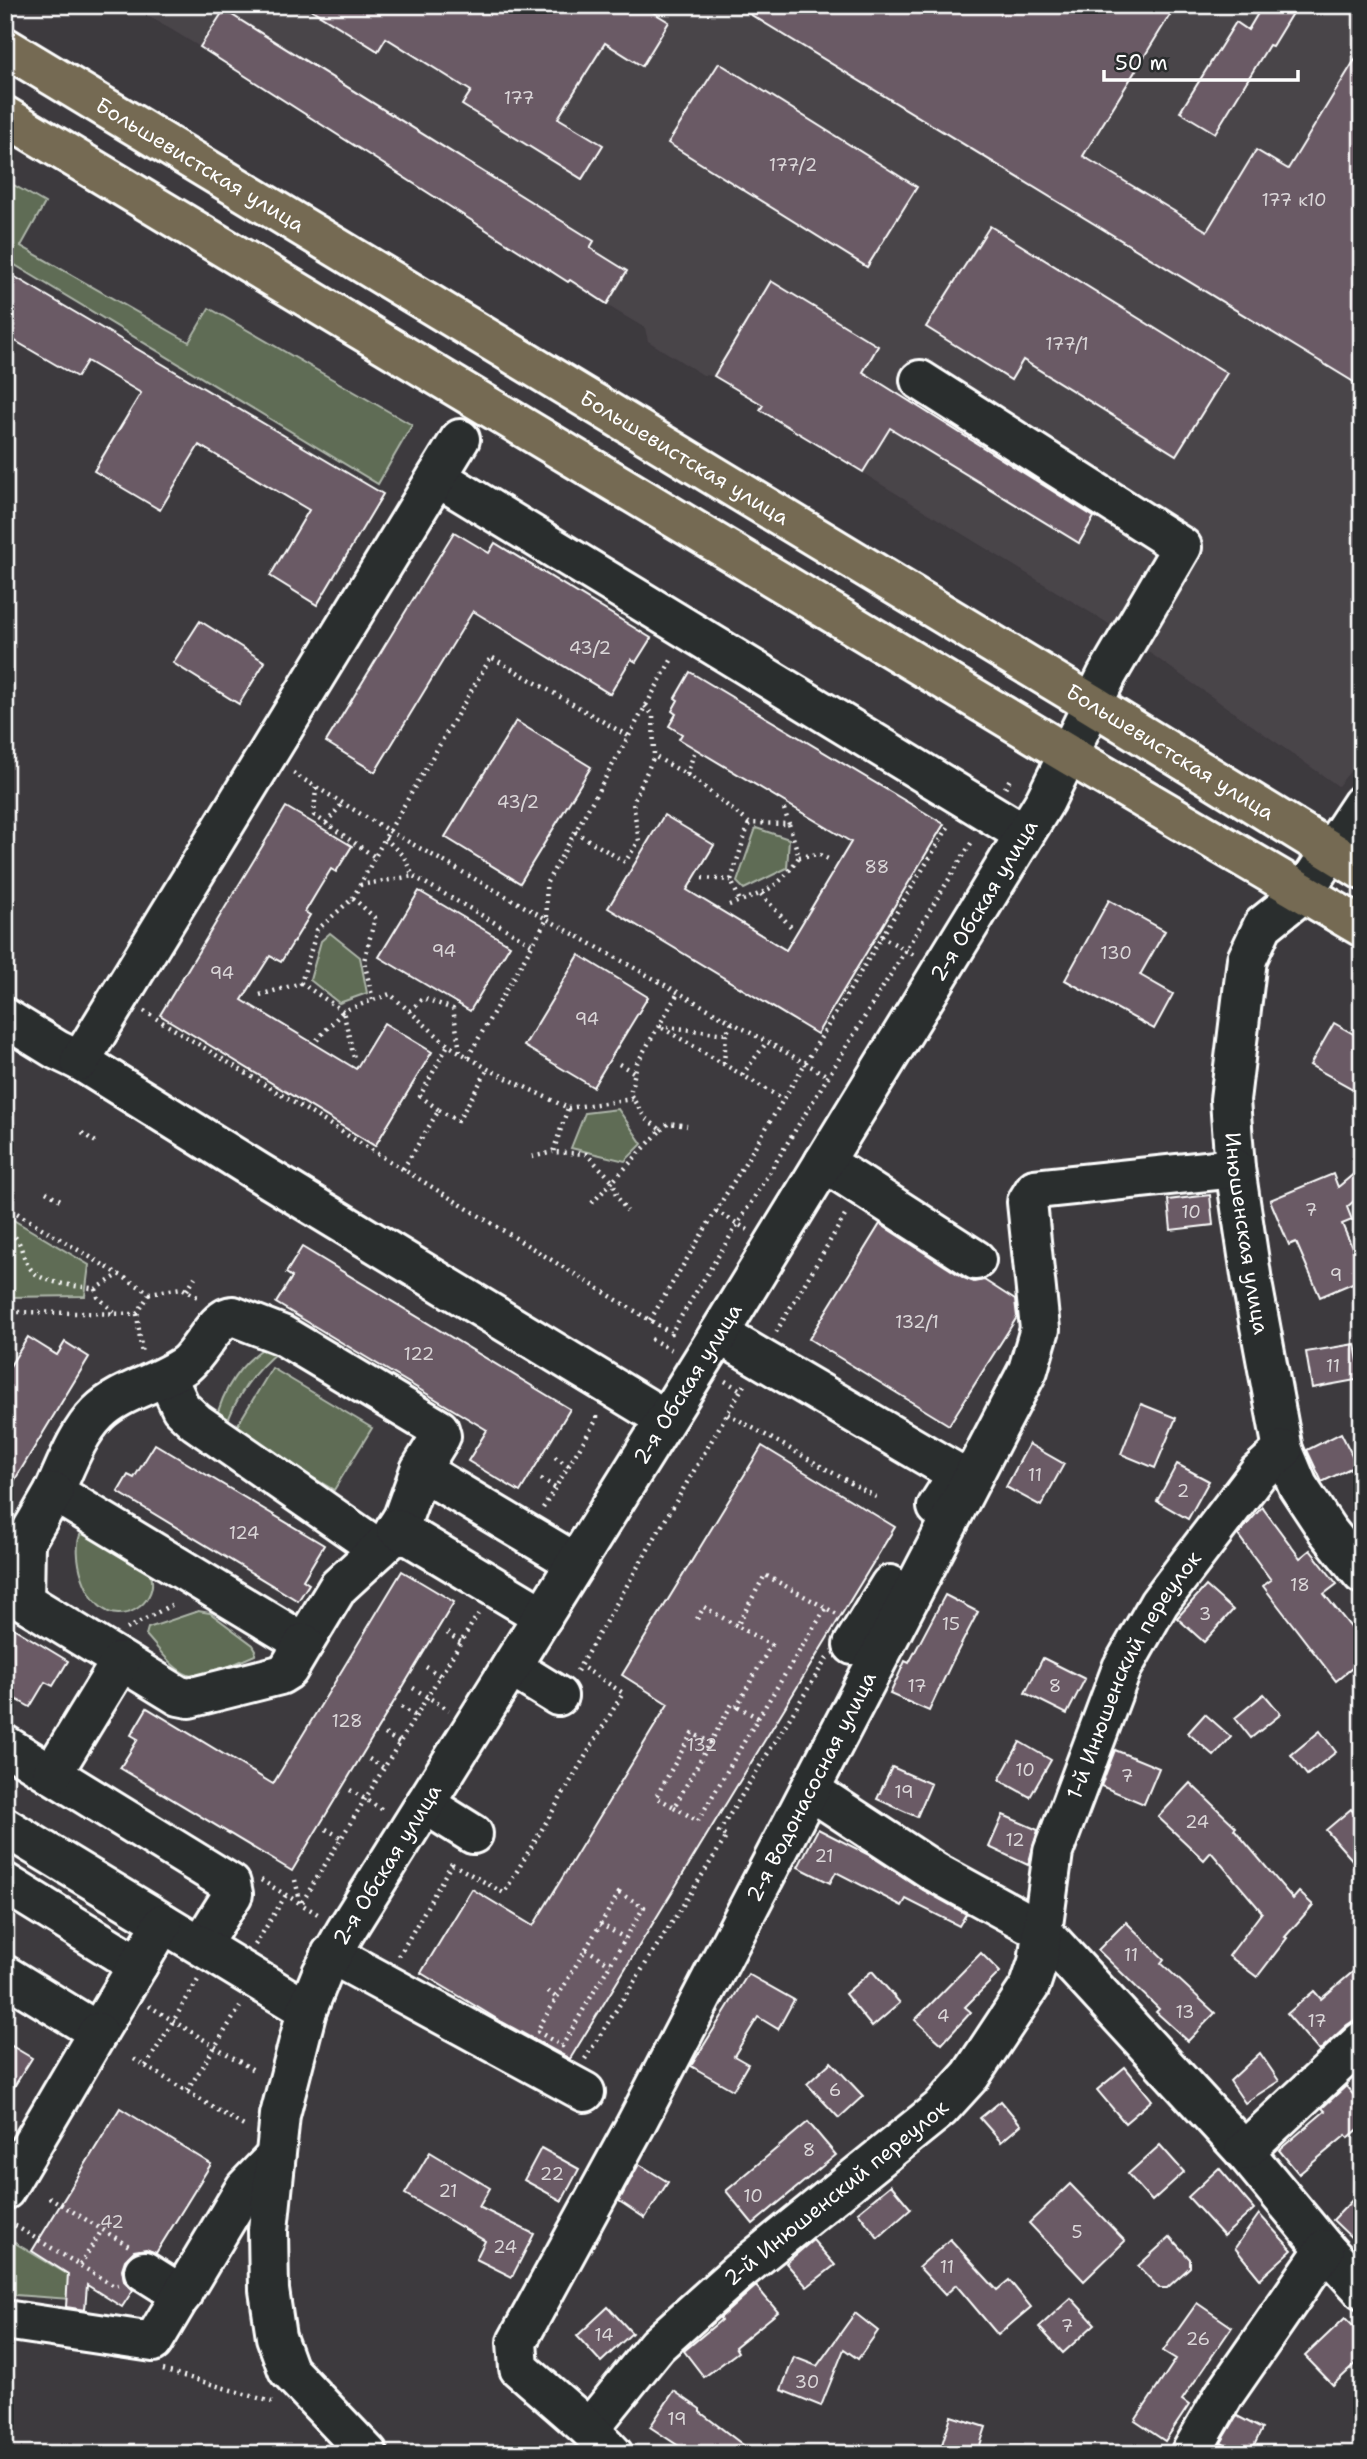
<svg xmlns="http://www.w3.org/2000/svg" width="1367" height="2459" font-family="'Shantell Sans',sans-serif">
<style>
.built{fill:#4a444a}
.green{fill:#5e6c54;stroke:#aeb6aa;stroke-width:2}
.building{fill:#6a5a65;stroke:#fff;stroke-width:2}
.lines{fill:none;stroke-linecap:round;stroke-linejoin:round}
.minor-casing{stroke:#fff;stroke-width:44}
.highway-casing{stroke:#fff;stroke-width:44}
.path{stroke:#fff;stroke-width:4.5;stroke-dasharray:2 5;stroke-linecap:butt}
.minor{stroke:#2a2d2e;stroke-width:38}
.highway{stroke:#746b52;stroke-width:38}
.labels{text-anchor:middle;dominant-baseline:central;stroke-width:7;stroke-linejoin:round;paint-order:stroke}
.number-label{font-size:18px;fill:#dad6d8}
.street-label{font-size:21px;fill:#fff;stroke:#2a2d2e}
</style>
<rect width="100%" height="100%" fill="#3d3a3e"/>
<filter id="ink" filterUnits="userSpaceOnUse"><feTurbulence type="fractalNoise" baseFrequency=".0143" numOctaves="2"/><feDisplacementMap in="SourceGraphic" scale="14" xChannelSelector="R" yChannelSelector="G"/><feConvolveMatrix kernelMatrix="1 2 1 2 8 2 1 2 1" color-interpolation-filters="sRGB"/></filter>
<g filter="url(#ink)">
<polygon class="built" points="131,5 1362,5 1362,757 1338,786 1106,622 760,410 757,402 714,376 703,375 648,341 645,328 568,282 200,47"/>
<g class="green">
<polygon points="5,180 45,203 21,246 189,342 209,308 412,425 378,484 5,259"/>
<polygon points="756,828 789,839 787,868 744,889 737,882"/>
<polygon points="330,933 360,957 367,993 339,1003 310,980 321,941"/>
<polygon points="618,1109 642,1144 625,1161 571,1148 585,1113"/>
<polygon points="5,1215 89,1265 85,1296 5,1297"/>
<path d="M271 1343 281 1349C253 1371 236 1396 225 1429L215 1423C223 1388 240 1363 271 1343Z"/>
<polygon points="272,1368 372,1428 334,1490 234,1431"/>
<path d="M86 1533C99 1539 136 1556 144 1564 164 1584 144 1614 119 1614 89 1615 71 1559 80 1535Z"/>
<path d="M198 1611 210 1613 253 1645 256 1650 255 1655 204 1677C179 1681 162 1652 146 1635L148 1628Z"/>
<polygon points="15,2243 72,2277 70,2299 15,2295"/>
</g>
<g class="building">
<polygon points="304,5 641,5 669,22 642,66 605,43 558,118 603,145 582,179 462,105 471,91 386,38 378,51"/>
<polygon points="735,5 1176,5 1083,156 1207,231 1256,150 1288,169 1362,48 1362,387"/>
<polygon points="1263,5 1297,5 1272,46 1269,45 1215,133 1180,112 1236,22 1248,30"/>
<polygon points="224,10 594,241 590,248 627,271 607,304 570,280 568,282 200,47"/>
<polygon points="719,63 917,187 867,267 668,143"/>
<polygon points="990,226 1227,373 1176,455 1023,360 1011,380 926,327"/>
<polygon points="5,271 383,494 317,605 270,576 309,510 199,445 160,510 94,471 141,393 87,361 77,377 5,335"/>
<polygon points="771,281 878,346 863,372 1094,517 1079,543 890,428 863,472 760,410 763,405 714,376"/>
<polygon points="454,532 489,553 495,543 651,638 636,662 631,659 610,694 473,611 375,772 326,742"/>
<polygon points="200,621 265,662 239,704 173,663"/>
<polygon points="690,672 944,824 817,1034 608,908 664,815 714,845 687,890 786,950 851,842 679,739 682,734 669,726 676,714 672,711 678,700 675,698"/>
<polygon points="516,721 591,767 520,883 445,837"/>
<polygon points="286,807 352,846 336,872 331,869 320,887 305,912 310,915 281,962 270,956 242,1000 356,1069 384,1023 432,1052 375,1146 160,1015"/>
<polygon points="419,891 510,945 470,1011 379,957"/>
<polygon points="1109,900 1165,931 1140,975 1173,994 1154,1029 1065,980"/>
<polygon points="579,955 648,997 593,1087 524,1046"/>
<polygon points="1334,1023 1362,1039 1362,1094 1310,1065"/>
<polygon points="1362,1167 1362,1194 1347,1207 1352,1220 1342,1224 1362,1270 1362,1279 1320,1297 1296,1242 1289,1245 1270,1200 1333,1174 1338,1187"/>
<polygon points="1210,1195 1213,1225 1171,1230 1168,1200"/>
<polygon points="880,1224 964,1278 974,1282 984,1280 1015,1300 1017,1317 949,1425 809,1339"/>
<polygon points="302,1247 570,1409 520,1492 468,1461 487,1430 276,1303 292,1277 286,1273"/>
<polygon points="28,1337 57,1355 65,1342 89,1357 5,1496 5,1374"/>
<polygon points="1355,1344 1361,1379 1312,1388 1306,1352"/>
<polygon points="1141,1404 1176,1418 1155,1468 1121,1454"/>
<polygon points="1341,1433 1357,1465 1322,1482 1307,1450"/>
<polygon points="155,1444 324,1545 303,1580 309,1584 298,1601 118,1492 128,1475 134,1478"/>
<polygon points="1029,1444 1064,1464 1041,1506 1006,1487"/>
<polygon points="762,1446 895,1527 570,2059 502,2022 421,1973 472,1889 533,1926 668,1704 622,1675"/>
<polygon points="1177,1464 1209,1481 1188,1519 1157,1501"/>
<polygon points="1262,1507 1300,1558 1310,1550 1337,1584 1324,1594 1362,1641 1362,1660 1336,1681 1263,1586 1271,1580 1238,1535"/>
<polygon points="402,1571 454,1602 292,1871 120,1768 138,1739 131,1735 147,1708 273,1784"/>
<polygon points="1206,1586 1233,1610 1204,1642 1177,1618"/>
<polygon points="945,1595 978,1612 952,1662 929,1711 890,1694 905,1661 909,1663"/>
<polygon points="5,1623 68,1661 53,1686 45,1682 30,1707 5,1693"/>
<polygon points="1043,1658 1085,1679 1067,1714 1025,1693"/>
<polygon points="1264,1694 1281,1714 1251,1738 1235,1718"/>
<polygon points="1205,1714 1231,1737 1214,1756 1188,1733"/>
<polygon points="1320,1731 1336,1752 1307,1775 1291,1755"/>
<polygon points="1020,1742 1051,1760 1030,1797 999,1780"/>
<polygon points="1115,1750 1159,1768 1144,1804 1101,1786"/>
<polygon points="892,1767 931,1784 917,1817 877,1799"/>
<polygon points="1190,1783 1236,1827 1234,1829 1293,1899 1299,1892 1313,1905 1285,1937 1287,1938 1257,1977 1229,1956 1262,1912 1211,1852 1204,1860 1158,1817"/>
<polygon points="1351,1809 1362,1822 1362,1871 1326,1830"/>
<polygon points="1003,1815 1038,1830 1028,1865 989,1847"/>
<polygon points="818,1829 871,1856 923,1890 966,1914 959,1926 906,1899 902,1906 836,1872 830,1883 798,1867"/>
<polygon points="1126,1922 1164,1959 1161,1963 1215,2013 1188,2041 1156,2012 1159,2009 1098,1950"/>
<polygon points="981,1953 1000,1972 965,2007 971,2012 942,2044 915,2020"/>
<polygon points="1362,1964 1362,2015 1347,2025 1319,2051 1287,2014 1314,1991 1321,1999"/>
<polygon points="872,1971 900,2003 872,2027 845,1994"/>
<polygon points="748,1974 794,2000 778,2029 758,2017 734,2056 748,2064 733,2090 691,2066"/>
<polygon points="5,2042 32,2058 5,2101"/>
<polygon points="1260,2053 1279,2081 1245,2103 1230,2081"/>
<polygon points="831,2062 863,2096 839,2118 807,2084"/>
<polygon points="1125,2067 1152,2100 1125,2123 1097,2090"/>
<polygon points="1346,2086 1362,2105 1362,2126 1348,2138 1346,2135 1299,2174 1279,2150 1325,2111 1322,2108"/>
<polygon points="1001,2101 1021,2125 1001,2142 980,2118"/>
<polygon points="120,2108 211,2164 156,2253 146,2249 134,2251 125,2260 122,2269 124,2281 133,2290 122,2307 87,2285 85,2310 66,2307 68,2274 32,2251"/>
<polygon points="808,2122 836,2155 753,2224 726,2191"/>
<polygon points="1160,2145 1184,2172 1152,2201 1128,2174"/>
<polygon points="541,2148 579,2169 562,2201 524,2180"/>
<polygon points="430,2152 490,2188 479,2207 534,2234 512,2277 476,2259 485,2241 405,2194"/>
<polygon points="639,2164 668,2182 645,2218 619,2201"/>
<polygon points="1219,2168 1254,2209 1224,2236 1188,2197"/>
<polygon points="1070,2184 1125,2241 1084,2281 1029,2223"/>
<polygon points="891,2185 911,2209 878,2238 858,2212"/>
<polygon points="1362,2190 1362,2248 1333,2220"/>
<polygon points="1259,2214 1292,2250 1260,2279 1235,2248"/>
<polygon points="1170,2237 1190,2259 1190,2267 1167,2288 1159,2288 1138,2266"/>
<polygon points="950,2239 997,2290 1009,2280 1031,2307 998,2335 956,2285 945,2295 919,2267"/>
<polygon points="813,2240 835,2265 807,2287 786,2263"/>
<polygon points="756,2286 778,2312 735,2347 738,2352 704,2377 684,2351 721,2320 720,2318"/>
<polygon points="1071,2298 1095,2324 1063,2353 1039,2327"/>
<polygon points="1197,2303 1232,2327 1182,2400 1189,2405 1165,2441 1135,2421 1176,2359 1163,2351"/>
<polygon points="608,2307 632,2333 601,2362 577,2336"/>
<polygon points="855,2313 878,2331 858,2359 844,2349 821,2406 781,2390 794,2357 817,2366"/>
<polygon points="1345,2318 1362,2335 1362,2358 1333,2385 1305,2356"/>
<polygon points="674,2391 700,2409 700,2412 755,2454 691,2454 650,2427"/>
<polygon points="951,2416 986,2427 977,2454 939,2454"/>
<polygon points="1237,2416 1262,2429 1250,2454 1242,2454 1221,2443"/>
</g>
<g class="lines">
<defs>
<g id="minor">
<polyline points="437,477 1024,834"/>
<path id="s1" d="M1362 804 1303 893 1263 925 1247 959 1230 1100 1235 1168 1253 1288 1283 1450 1298 1486 1327 1530 1362 1574"/>
<polyline points="5,1018 57,1050 80,1061 258,1172 665,1419"/>
<polyline points="80,1061 460,439"/>
<polyline points="824,1162 976,1260"/>
<polyline points="719,1334 958,1474 937,1507"/>
<polyline points="167,1378 181,1408 196,1422 379,1549"/>
<path d="M420 1470 403 1517 389 1540 338 1587 304 1643 54 1492C66 1466 77 1434 98 1413 121 1390 159 1384 186 1364 201 1352 216 1316 233 1316L282 1335 439 1429 441 1436 420 1470 576 1563"/>
<polyline points="54,1492 25,1542 24,1601 179,1696 189,1698 280,1675 288,1670 304,1643"/>
<polyline points="396,1528 543,1616"/>
<polyline points="853,1645 890,1585"/>
<polyline points="511,1667 558,1696"/>
<polyline points="5,1745 231,1884 233,1894 201,1945"/>
<polyline points="52,1774 121,1661"/>
<polyline points="810,1790 935,1872 1041,1930 1244,2151 1325,2249 1362,2289"/>
<polyline points="425,1804 473,1834"/>
<polyline points="5,1827 307,2010"/>
<polyline points="5,1883 138,1965"/>
<polyline points="331,1954 585,2092"/>
<polyline points="5,1975 98,2032 163,1923"/>
<polyline points="1244,2151 1362,2041"/>
<polyline points="5,2190 98,2032"/>
<polyline points="144,2271 182,2295"/>
<polyline points="5,2320 153,2342 245,2188 274,2158"/>
<path id="s2" d="M589 2429 657 2345 737 2273 940 2109 971 2075 1030 1986 1038 1962 1053 1852 1122 1668 1159 1603 1258 1473 1283 1450"/>
<path id="s3" d="M368 2454 288 2370 276 2337 269 2290 268 2230 280 2115 307 2010 322 1973 345 1932 719 1334 1045 801 1107 675 1182 547 920 380"/>
<path id="s4" d="M613 2454 589 2429 519 2368 517 2342 635 2126 1028 1370 1040 1329 1027 1202 1035 1189 1235 1168"/>
<polyline points="1190,2454 1224,2395 1325,2249"/>
</g>
<g id="highway">
<path id="s5" d="M5 47 1092 704 1362 870"/>
<polyline points="5,116 1069,755 1362,927"/>
</g>
</defs>
<use href="#minor" class="minor-casing"/>
<use href="#highway" class="highway-casing"/>
<g class="path">
<path d="M645 706 653 715 654 756 693 778 749 823 789 824 799 857C781 884 771 891 740 901L731 880 749 823"/>
<polyline points="628,736 491,657 385,838 353,898 317,930 301,983 343,1011 390,994 448,1045 488,1069 568,1108 553,1152 586,1154 613,1181 661,1130 645,1118 630,1094 637,1063 678,993"/>
<polyline points="293,773 389,831 828,1076"/>
<polyline points="687,775 694,753"/>
<polyline points="316,787 314,815 375,857"/>
<polyline points="1005,788 1010,779"/>
<polyline points="784,809 789,824"/>
<polyline points="326,823 343,803"/>
<polyline points="575,832 625,862 639,841 633,803 654,756"/>
<polyline points="385,838 404,857 413,876 532,944"/>
<polyline points="799,857 818,854 832,861"/>
<polyline points="702,878 731,880"/>
<polyline points="360,885 413,876"/>
<polyline points="761,894 792,928"/>
<polyline points="353,898 375,918 364,961 373,1000"/>
<polyline points="729,905 740,901"/>
<polyline points="881,936 914,955"/>
<polyline points="260,995 301,983"/>
<polyline points="144,1011 671,1333 973,840"/>
<polyline points="410,1011 423,998 453,1009 460,1051"/>
<polyline points="732,1023 726,1034 659,1026 783,1099"/>
<polyline points="317,1040 343,1011 354,1058"/>
<polyline points="468,1057 547,919 546,884 673,657"/>
<polyline points="619,1064 635,1073"/>
<polyline points="724,1064 726,1034"/>
<polyline points="742,1075 767,1042"/>
<polyline points="568,1108 633,1099"/>
<polyline points="439,1110 458,1121 488,1069"/>
<polyline points="661,1130 669,1123 687,1126"/>
<polyline points="82,1133 99,1144"/>
<polyline points="532,1157 553,1152"/>
<polyline points="403,1169 439,1110 420,1096 448,1045"/>
<polyline points="46,1192 64,1202"/>
<polyline points="592,1203 613,1181 618,1198 627,1211"/>
<polyline points="5,1206 150,1293 182,1288 201,1299"/>
<polyline points="716,1211 748,1230"/>
<path d="M5 1227C25 1244 18 1247 28 1265 39 1285 75 1285 96 1289L120 1274"/>
<polyline points="96,1289 98,1297 116,1314"/>
<polyline points="187,1290 195,1277"/>
<polyline points="137,1314 142,1355"/>
<polyline points="5,1316 14,1312 137,1314 150,1293"/>
<polyline points="650,1320 950,824"/>
<polyline points="776,1332 846,1214"/>
<polyline points="651,1339 672,1350"/>
<polyline points="725,1381 741,1390"/>
<polyline points="728,1414 876,1497"/>
<polyline points="555,1457 569,1466"/>
<polyline points="541,1479 555,1487"/>
<polyline points="543,1508 597,1419 597,1413"/>
<polyline points="697,1619 704,1607 737,1626 765,1575 837,1614"/>
<polyline points="127,1629 175,1603"/>
<polyline points="447,1633 461,1642"/>
<polyline points="426,1667 441,1676"/>
<polyline points="577,1671 744,1385"/>
<polyline points="413,1688 449,1710"/>
<polyline points="401,1707 416,1716"/>
<polyline points="758,1718 826,1608"/>
<polyline points="385,1734 400,1743"/>
<polyline points="711,1743 692,1733 656,1797 674,1807 732,1704 737,1706 771,1645 737,1626"/>
<polyline points="369,1759 384,1768"/>
<polyline points="350,1790 383,1810"/>
<polyline points="674,1807 698,1821 758,1718 737,1706"/>
<polyline points="326,1829 342,1838"/>
<polyline points="452,1864 504,1893 623,1693 581,1666"/>
<polyline points="261,1880 301,1904 478,1614"/>
<polyline points="295,1880 301,1904 321,1916"/>
<polygon points="619,1893 644,1907 562,2046 537,2031"/>
<polyline points="600,1924 625,1938"/>
<polyline points="255,1945 286,1895"/>
<polyline points="586,1949 610,1964"/>
<polyline points="399,1956 452,1863"/>
<polyline points="548,1991 557,1998"/>
<polyline points="149,2006 255,2071"/>
<polyline points="134,2059 247,2128"/>
<polyline points="585,2059 727,1836 719,1832 827,1658"/>
<polyline points="146,2066 198,1980"/>
<polyline points="187,2091 240,2007"/>
<polyline points="49,2197 129,2246"/>
<polyline points="9,2222 114,2286 118,2285"/>
<polyline points="5,2243 13,2247"/>
<polyline points="80,2265 102,2230"/>
<polyline points="163,2370 272,2402"/>
</g>
<use href="#minor" class="minor"/>
<use href="#highway" class="highway"/>
</g>
</g>
<g class="labels">
<g class="number-label">
<text x="519" y="98">177</text>
<text x="793" y="165">177/2</text>
<text x="1294" y="200">177 к10</text>
<text x="1067" y="344">177/1</text>
<text x="590" y="648">43/2</text>
<text x="518" y="802">43/2</text>
<text x="877" y="867">88</text>
<text x="444" y="951">94</text>
<text x="1116" y="953">130</text>
<text x="222" y="973">94</text>
<text x="587" y="1019">94</text>
<text x="1311" y="1210">7</text>
<text x="1191" y="1212">10</text>
<text x="1336" y="1275">9</text>
<text x="917" y="1322">132/1</text>
<text x="419" y="1354">122</text>
<text x="1333" y="1366">11</text>
<text x="1035" y="1475">11</text>
<text x="1183" y="1491">2</text>
<text x="244" y="1533">124</text>
<text x="1300" y="1585">18</text>
<text x="1205" y="1614">3</text>
<text x="951" y="1624">15</text>
<text x="917" y="1686">17</text>
<text x="1055" y="1686">8</text>
<text x="347" y="1721">128</text>
<text x="702" y="1745">132</text>
<text x="1025" y="1770">10</text>
<text x="1127" y="1776">7</text>
<text x="904" y="1792">19</text>
<text x="1197" y="1822">24</text>
<text x="1015" y="1840">12</text>
<text x="824" y="1856">21</text>
<text x="1131" y="1955">11</text>
<text x="1185" y="2012">13</text>
<text x="943" y="2016">4</text>
<text x="1317" y="2021">17</text>
<text x="835" y="2090">6</text>
<text x="809" y="2150">8</text>
<text x="552" y="2174">22</text>
<text x="448" y="2191">21</text>
<text x="753" y="2196">10</text>
<text x="112" y="2222">42</text>
<text x="1077" y="2232">5</text>
<text x="505" y="2247">24</text>
<text x="947" y="2267">11</text>
<text x="1067" y="2326">7</text>
<text x="604" y="2335">14</text>
<text x="1198" y="2339">26</text>
<text x="807" y="2382">30</text>
<text x="677" y="2419">19</text>
</g>
<g class="street-label">
<text stroke="none"><textPath href="#s5" startOffset="228">Большевистская улица</textPath></text>
<text stroke="none"><textPath href="#s5" startOffset="794">Большевистская улица</textPath></text>
<text stroke="none"><textPath href="#s5" startOffset="1362">Большевистская улица</textPath></text>
<text stroke="none"><textPath href="#s3" startOffset="1783">2-я Обская улица</textPath></text>
<text stroke="none"><textPath href="#s1" startOffset="472">Инюшенская улица</textPath></text>
<text stroke="none"><textPath href="#s3" startOffset="1216">2-я Обская улица</textPath></text>
<text stroke="none"><textPath href="#s2" startOffset="961">1-й Инюшенский переулок</textPath></text>
<text stroke="none"><textPath href="#s4" startOffset="782">2-я Водонасосная улица</textPath></text>
<text stroke="none"><textPath href="#s3" startOffset="649">2-я Обская улица</textPath></text>
<text stroke="none"><textPath href="#s2" startOffset="343">2-й Инюшенский переулок</textPath></text>
</g>
</g>
<rect width="1367" height="2459" fill="none" stroke="#2a2d2e" stroke-width="28"/>
<rect x="14" y="14" width="1339" height="2431" fill="none" stroke="#fff" stroke-width="2.5" filter="url(#ink)"/>
<path d="M1104 70v10h194v-10" fill="none" stroke="#ffffff" stroke-width="3.5"/>
<text x="1115" y="70" font-size="21" fill="#ffffff" stroke="#2a2d2e" stroke-width="5" paint-order="stroke">50 m</text>
</svg>
